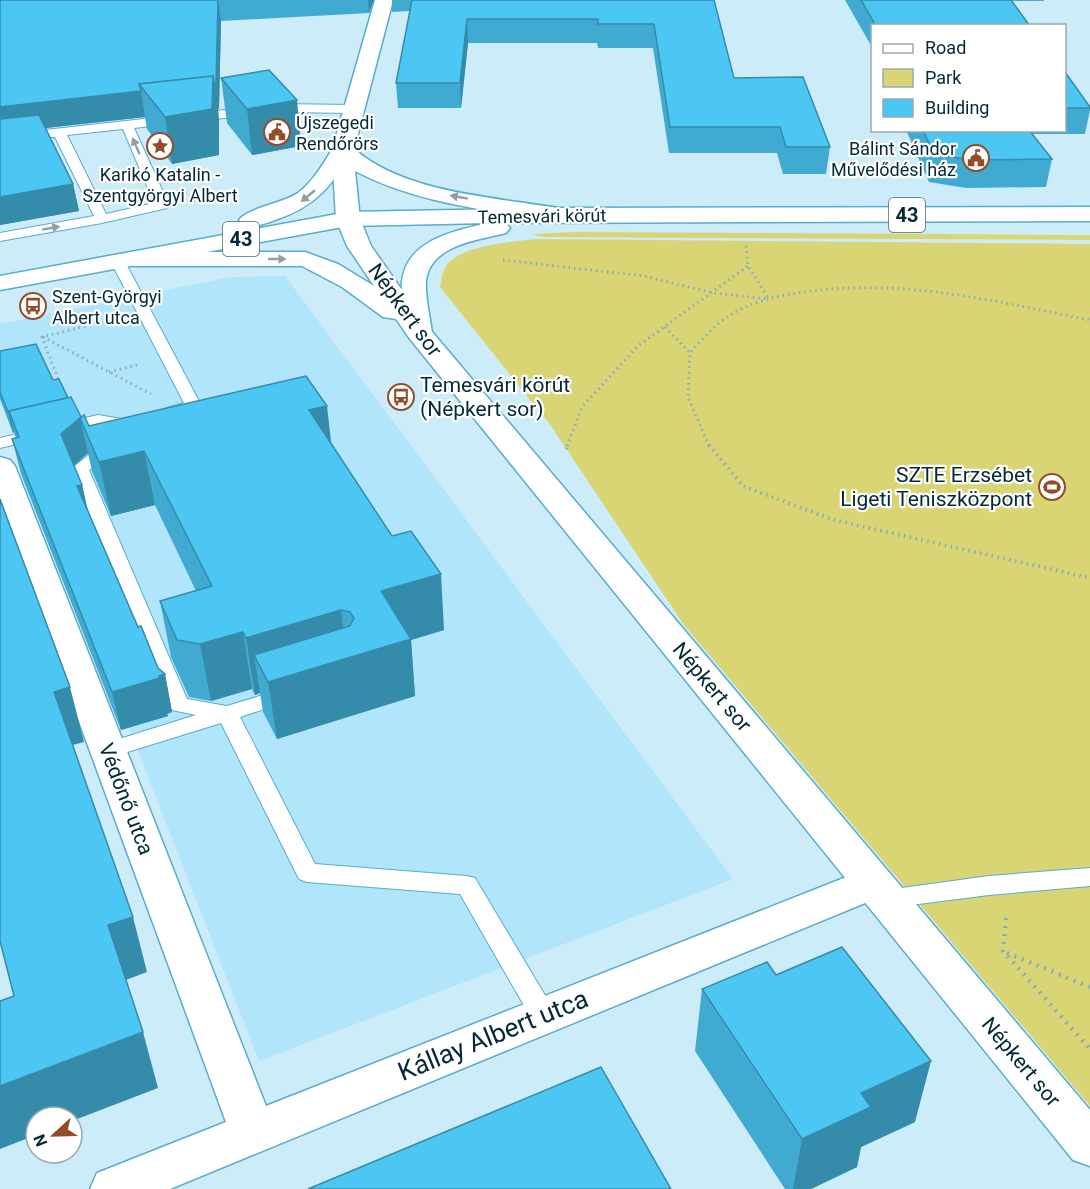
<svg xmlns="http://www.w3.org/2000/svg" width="1090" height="1189" font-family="Roboto,sans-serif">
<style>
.built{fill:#b1e5fc}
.green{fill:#dad574}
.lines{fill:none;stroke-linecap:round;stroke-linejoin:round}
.lane-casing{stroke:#58accd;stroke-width:2}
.street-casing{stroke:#58accd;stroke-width:3}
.secondary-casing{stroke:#58accd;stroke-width:3}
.primary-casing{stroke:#58accd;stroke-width:3}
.path-far2{stroke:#8aacb9;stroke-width:3;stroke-dasharray:1.5 4;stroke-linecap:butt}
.path-far1{stroke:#8aacb9;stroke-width:4;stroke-dasharray:1.5 4.5;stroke-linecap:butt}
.path{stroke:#8aacb9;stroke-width:4.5;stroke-dasharray:2 6;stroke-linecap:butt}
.lane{fill:#fff;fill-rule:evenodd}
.street{fill:#fff;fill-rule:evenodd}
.secondary{fill:#fff;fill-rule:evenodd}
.primary{fill:#fff;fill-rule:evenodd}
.wall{fill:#41aad1}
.shaded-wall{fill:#358baa}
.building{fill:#4cc6f3;stroke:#358baa;stroke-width:1.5}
.oneway{fill:#8e9fa5}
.labels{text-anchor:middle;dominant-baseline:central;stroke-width:4.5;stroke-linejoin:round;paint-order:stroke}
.far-poi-label{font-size:18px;fill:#032936;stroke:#fff;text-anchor:start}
.far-street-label{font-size:18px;fill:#032936;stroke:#fff}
.shield{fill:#fff;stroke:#4f6972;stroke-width:1.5}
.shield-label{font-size:20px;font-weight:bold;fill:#032936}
.street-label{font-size:21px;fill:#032936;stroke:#fff}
.poi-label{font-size:21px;fill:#032936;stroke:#fff;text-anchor:start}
.near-street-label{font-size:26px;fill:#032936;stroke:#fff}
</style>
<rect width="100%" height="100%" fill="#cdecf9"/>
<polygon class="built" points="285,276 733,879 259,1061 0,398 0,324 231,277"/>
<g class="green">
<polygon points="577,232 1090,235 1090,240 544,237 532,234"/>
<path d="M536 239 1090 244V1106L684 625 551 426 440 287C441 281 442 274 445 268 456 245 513 242 536 239Z"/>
</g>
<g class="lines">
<defs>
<g id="lane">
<path d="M279 104 353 105 359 109 353 113 279 112 134 128 169 205 167 208 102 223 0 241V233L94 216 55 137 0 143V135ZM123 129 154 203 106 214 67 135Z"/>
<polygon points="118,258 125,262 201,405 199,409 170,418 162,413 164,409 184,403 111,262"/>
<polygon points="98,415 135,421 141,422 143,426 141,430 135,431 98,425 0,448 0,438"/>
<polygon points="111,441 117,442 120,446 117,450 89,470 187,699 227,706 286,688 293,690 297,695 293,700 240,717 315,864 467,876 475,878 552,1007 556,1015 552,1023 543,1026 534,1023 460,894 307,882 299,879 221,723 108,758 100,755 97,750 100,745 196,715 172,710 168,705 71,469 105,442"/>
<polygon points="1090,868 1090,886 989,895 887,908 878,906 875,899 878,892 887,890 989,876"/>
</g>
<polygon id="street" points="0,457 10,460 15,466 266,1106 859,872 873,867 887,872 893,883 887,894 170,1189 90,1189 97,1173 226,1122 0,506"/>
<path id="secondary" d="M375 0H393L354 149C405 193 493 197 558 208L566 210 570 215 566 220 558 222C489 210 418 204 355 171L360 219 371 246 428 327 1090 1110V1166L1073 1160 410 339 396 319 383 317 342 287 302 266H134L125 264 122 259 125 254 134 252H305L338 264 374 286 347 246 336 219 332 150Z"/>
<g id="primary">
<path d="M343 144 351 145 354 150C331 186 317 206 275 220 264 224 254 228 243 225L239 220C248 208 283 203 298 193 314 181 324 162 335 145Z"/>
<path d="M1090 207V221L506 223 510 228 506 233C478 240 430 245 426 281 425 298 430 316 432 333L428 339 419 341 410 339 406 333C405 316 400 299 402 282 406 240 454 231 488 223L348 226 0 290V276L348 212 558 208Z"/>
</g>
</defs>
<use href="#lane" class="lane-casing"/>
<use href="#street" class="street-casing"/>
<use href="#secondary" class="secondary-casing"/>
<use href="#primary" class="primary-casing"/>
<g class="path-far2">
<polyline points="188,201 225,198"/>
<polyline points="746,246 748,266 769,299"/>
<polyline points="503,260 644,276 713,293 768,299"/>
<polyline points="665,327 690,353"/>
<polyline points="43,337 151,394"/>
<polyline points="109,372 137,365"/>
<polyline points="60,384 42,337 114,319"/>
<polyline points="567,446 582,407 638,346 748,266"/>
<path d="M709 446 688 397 690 353C702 340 714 325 730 315 754 300 785 294 813 291 908 279 998 302 1090 320"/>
</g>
<g class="path-far1">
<polyline points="709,445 743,486 834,520 1090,578"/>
<polyline points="566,449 568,445"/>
</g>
<g class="path">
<polyline points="1006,918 1003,951 1090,1049"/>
<polyline points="1007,953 1090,987"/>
</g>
<use href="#lane" class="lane"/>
<use href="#street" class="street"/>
<use href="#secondary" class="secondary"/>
<use href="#primary" class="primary"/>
</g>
<g class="wall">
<polygon points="0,0 374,0 369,13 221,21 219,108 218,109 219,121 219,155 172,164 147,129 145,117 46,128 73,184 79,211 0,225"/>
<polygon points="392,0 714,0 734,78 830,147 826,174 783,174 777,153 669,153 653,48 598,48 597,43 468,43 461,108 398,108 396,83 410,11 392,12"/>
<polygon points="845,0 1044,0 1044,1 1012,1 1030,26 873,26 873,49"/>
<polygon points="1065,72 1090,107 1090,110 1085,134 1032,134 1052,159 1046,187 966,188 929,182 906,130 1065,130"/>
<polygon points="221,78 301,146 252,155 227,123"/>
<polygon points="0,351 53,380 68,398 81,417 89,426 331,444 444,630 411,640 415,696 277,739 263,712 260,693 255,695 252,689 211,701 189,697 171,657 160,601 196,591 155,505 111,516 92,471 88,453 74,466 82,485 88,511 138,627 158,668 165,674 172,712 167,714 168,716 121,730 21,474 12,439 16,438 14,432 13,433 0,399"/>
<polygon points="776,975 915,1122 861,1147 857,1167 811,1189 785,1189 695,1051 702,989"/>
</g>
<g class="shaded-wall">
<polygon points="218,0 221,21 219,108 218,109 219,121 219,155 172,164 165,117 213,76"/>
<polygon points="368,0 374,0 369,13"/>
<polygon points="467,19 468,43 461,108 460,83"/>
<polygon points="141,91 145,117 0,133 0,107"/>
<polygon points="297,100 301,146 252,155 247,109"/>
<polygon points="73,184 79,211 0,225 0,197"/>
<polygon points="327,406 333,459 309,410"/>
<polygon points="8,412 9,412 14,432 13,433"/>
<polygon points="80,418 88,453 69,470 61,434"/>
<polygon points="144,451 155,505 111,516 99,462"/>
<polygon points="82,485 90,521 77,486"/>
<polygon points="441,574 444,630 411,640 415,696 277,739 268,682 254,655 260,693 255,695 246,638 341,610 346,659 381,591"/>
<polygon points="243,632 252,689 211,701 200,644"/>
<polygon points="165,674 172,712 167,714 168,716 121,730 112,692"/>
<polygon points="70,687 84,742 69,746 54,692"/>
<polygon points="133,917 147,972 123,981 108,925"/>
<polygon points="143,1032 158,1088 72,1121 72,1117 36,1117 36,1135 0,1149 0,1086"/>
<polygon points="931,1061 915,1122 861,1147 857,1167 811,1189 793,1189 802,1139 861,1093"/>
</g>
<g class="building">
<polygon points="0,0 218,0 216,83 214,83 213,76 139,84 141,91 0,107"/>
<polygon points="412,0 714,0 734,78 803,77 830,147 786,147 780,127 670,127 654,24 598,24 598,19 467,19 460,83 396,83"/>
<polygon points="861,0 1011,0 1030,26 876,26"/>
<polygon points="269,70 297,100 247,109 221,78"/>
<polygon points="1065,72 1090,107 1090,108 1065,108"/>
<polygon points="213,76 212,109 165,117 139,84"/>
<polygon points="39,115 73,184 0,197 0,119"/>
<polygon points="923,130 1029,130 1052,159 971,160 934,154"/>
<polygon points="36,344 53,380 59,379 68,398 9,411 9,412 8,412 0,392 0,351"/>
<polygon points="306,376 327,406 309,410 392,536 411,531 441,574 381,591 411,639 268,682 254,655 350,626 354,618 350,612 341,610 246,638 243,632 200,644 177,640 160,601 212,586 144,451 99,462 80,418 84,415 89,426"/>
<polygon points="71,397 81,417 61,434 82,485 77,486 138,627 141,626 158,668 165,674 159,676 160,678 112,692 12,439 19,437 9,411"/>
<polygon points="0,499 70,687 54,692 133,917 108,925 143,1032 0,1086 0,1001 14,996 0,941"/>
<polygon points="842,947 931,1061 861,1093 871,1107 802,1139 702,989 767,962 776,975"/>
<polygon points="601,1067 671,1189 308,1189"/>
</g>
<defs><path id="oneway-solid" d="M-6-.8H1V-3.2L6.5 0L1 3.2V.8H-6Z" transform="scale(1.5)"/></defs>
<g class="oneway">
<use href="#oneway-solid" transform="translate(136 146) rotate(-114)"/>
<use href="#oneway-solid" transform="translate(308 196) rotate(140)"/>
<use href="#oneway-solid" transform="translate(459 197) rotate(-170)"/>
<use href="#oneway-solid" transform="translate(51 228) rotate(-10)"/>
<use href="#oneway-solid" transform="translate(277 259)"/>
</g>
<defs>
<symbol id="civic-ring" viewBox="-11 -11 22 22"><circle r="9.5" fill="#fff" stroke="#944c28" stroke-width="1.5"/><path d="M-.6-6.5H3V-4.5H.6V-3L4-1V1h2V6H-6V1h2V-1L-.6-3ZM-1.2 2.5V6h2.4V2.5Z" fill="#944c28"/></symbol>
<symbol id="sight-ring" viewBox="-11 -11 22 22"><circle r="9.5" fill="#fff" stroke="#944c28" stroke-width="1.5"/><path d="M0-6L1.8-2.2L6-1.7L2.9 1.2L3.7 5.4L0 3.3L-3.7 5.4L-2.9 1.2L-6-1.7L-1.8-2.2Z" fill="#944c28"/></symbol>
<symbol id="bus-ring" viewBox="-11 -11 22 22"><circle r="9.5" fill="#fff" stroke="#944c28" stroke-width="1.5"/><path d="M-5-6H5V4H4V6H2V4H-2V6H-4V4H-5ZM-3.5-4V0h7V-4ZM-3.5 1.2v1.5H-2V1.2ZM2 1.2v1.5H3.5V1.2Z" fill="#944c28"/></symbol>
<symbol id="stadium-ring" viewBox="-11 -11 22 22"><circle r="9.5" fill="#fff" stroke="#944c28" stroke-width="1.5"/><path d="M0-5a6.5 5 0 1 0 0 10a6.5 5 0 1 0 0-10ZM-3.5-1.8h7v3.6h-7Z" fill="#944c28"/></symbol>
</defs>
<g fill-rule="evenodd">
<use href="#civic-ring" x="262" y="117" width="30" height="30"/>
<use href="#sight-ring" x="145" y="131" width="30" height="30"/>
<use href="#civic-ring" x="961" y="143" width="30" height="30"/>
<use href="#bus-ring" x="18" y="291" width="30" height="30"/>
<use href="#bus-ring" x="386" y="382" width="30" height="30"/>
<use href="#stadium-ring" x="1037" y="472" width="30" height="30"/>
</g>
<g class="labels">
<g class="far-poi-label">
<text x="296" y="122">Újszegedi<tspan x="296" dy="21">Rendőrörs</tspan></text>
<text x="956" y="148" text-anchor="end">Bálint Sándor<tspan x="956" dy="21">Művelődési ház</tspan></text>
<text x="160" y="174" text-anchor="middle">Karikó Katalin -<tspan x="160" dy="21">Szentgyörgyi Albert</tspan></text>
<text x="52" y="296">Szent-Györgyi<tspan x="52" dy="21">Albert utca</tspan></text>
</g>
<g class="far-street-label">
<text transform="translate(542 216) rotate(-1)">Temesvári körút</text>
</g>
<g class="shield">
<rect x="889" y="198" width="36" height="34" rx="4.5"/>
<rect x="223" y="222" width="36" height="34" rx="4.5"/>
</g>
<g class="shield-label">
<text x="907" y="215">43</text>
<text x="241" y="239">43</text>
</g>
<g class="street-label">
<text transform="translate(405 310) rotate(54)">Népkert sor</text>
<text transform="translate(712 687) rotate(50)">Népkert sor</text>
<text transform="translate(126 799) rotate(69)">Védőnő utca</text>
<text transform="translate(1021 1062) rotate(50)">Népkert sor</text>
</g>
<g class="poi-label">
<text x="420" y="385">Temesvári körút<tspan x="420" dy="24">(Népkert sor)</tspan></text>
<text x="1032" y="475" text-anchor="end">SZTE Erzsébet<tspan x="1032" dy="24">Ligeti Teniszközpont</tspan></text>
</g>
<g class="near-street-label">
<text transform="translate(493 1035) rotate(-22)">Kállay Albert utca</text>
</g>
</g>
<rect x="871" y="24" width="195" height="108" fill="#ffffff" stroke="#9aa9af" stroke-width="1.5"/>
<rect x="883" y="44" width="30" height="9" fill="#ffffff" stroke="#9aa9af" stroke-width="1.5"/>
<text x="925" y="54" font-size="18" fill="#032936">Road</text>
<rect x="883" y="69" width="30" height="18" fill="#dad574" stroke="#9aa9af" stroke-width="1.5"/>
<text x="925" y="84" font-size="18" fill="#032936">Park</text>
<rect x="883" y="99" width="30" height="18" fill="#4cc6f3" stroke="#9aa9af" stroke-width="1.5"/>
<text x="925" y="114" font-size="18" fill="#032936">Building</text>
<g transform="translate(54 1135) rotate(248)"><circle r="28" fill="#ffffff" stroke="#9aa9af" stroke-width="1.5"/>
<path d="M0-4.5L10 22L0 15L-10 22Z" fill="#944c28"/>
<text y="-9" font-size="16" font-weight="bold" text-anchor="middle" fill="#032936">N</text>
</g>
</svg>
